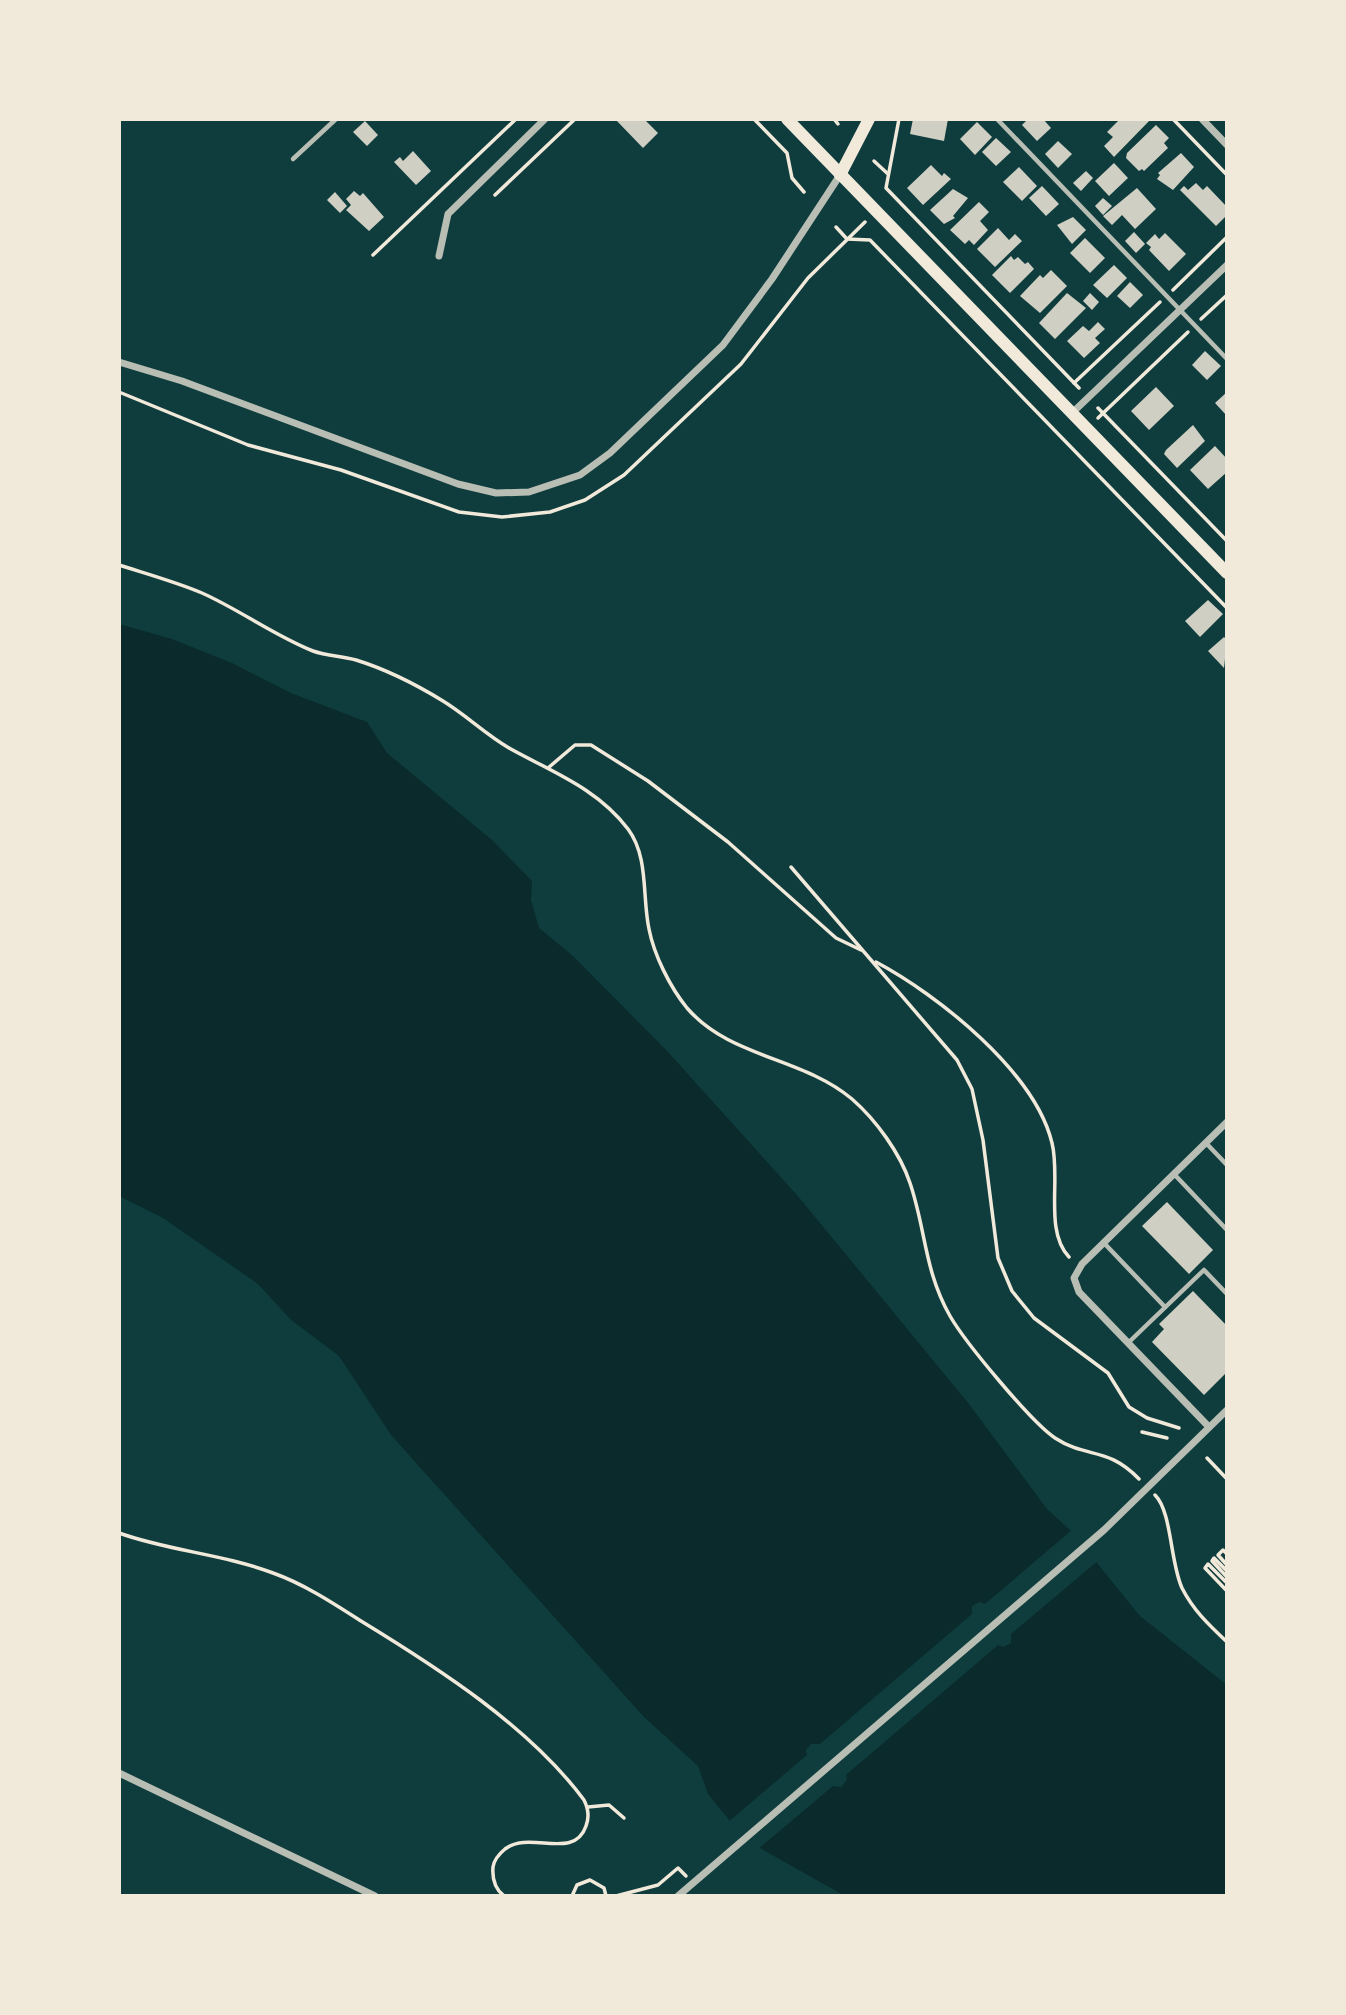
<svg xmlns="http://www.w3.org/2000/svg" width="1346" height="2015" font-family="'Varela Round',sans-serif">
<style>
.water{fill:#0a2a2b}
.pier{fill:#0f3d3e}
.building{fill:#cfcfc3}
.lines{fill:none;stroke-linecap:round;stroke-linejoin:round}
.path{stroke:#f1e9da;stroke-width:3.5}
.service{stroke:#b8beb3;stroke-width:4.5}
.minor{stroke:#b8beb3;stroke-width:7}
.secondary{stroke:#f1e9da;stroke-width:12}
</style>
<rect width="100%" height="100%" fill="#0f3d3e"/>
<polygon class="water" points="119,624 172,639 232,663 291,693 367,722 387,753 492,840 532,881 531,900 539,928 573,956 668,1052 797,1195 969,1404 1047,1509 1071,1531 1140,1616 1227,1685 1227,1896 845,1896 760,1848 730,1821 708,1794 698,1766 644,1717 391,1435 339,1356 291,1320 258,1284 163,1218 119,1196"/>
<polygon class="pier" points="1073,1529 1099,1560 1011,1634 1011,1643 1003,1647 998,1645 846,1775 847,1780 841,1787 833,1786 757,1850 727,1823 807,1755 806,1750 811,1744 820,1744 972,1614 972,1606 980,1602 985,1604"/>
<g class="building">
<polygon points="615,119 644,119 658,133 643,148"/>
<polygon points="913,119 948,119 944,141 910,134"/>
<polygon points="1028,119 1043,119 1051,128 1037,141 1022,125"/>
<polygon points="1120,119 1151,119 1114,157 1104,146 1113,137 1107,132"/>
<polygon points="365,121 378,135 367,146 353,132"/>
<polygon points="977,122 992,137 975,155 960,139"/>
<polygon points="1156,125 1169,138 1164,143 1168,148 1144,171 1142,169 1139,171 1126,158 1127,153"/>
<polygon points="996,138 1011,152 996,166 982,152"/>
<polygon points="1058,141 1072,154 1058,168 1045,154"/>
<polygon points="413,151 431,171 416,185 394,162 400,157 403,161"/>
<polygon points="1181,153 1194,167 1173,190 1157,179 1160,175 1158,173"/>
<polygon points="1114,163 1128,178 1109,196 1095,181"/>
<polygon points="931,165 942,176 944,173 951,179 923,205 907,188"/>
<polygon points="1019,167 1037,186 1022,201 1003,182"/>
<polygon points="1086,171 1093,178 1081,191 1073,183"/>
<polygon points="1196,183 1203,190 1207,186 1227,207 1227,215 1216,226 1180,190 1184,186 1188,190"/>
<polygon points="1042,186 1059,204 1046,216 1029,198"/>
<polygon points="1137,188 1156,209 1135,229 1122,215 1112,225 1103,216"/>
<polygon points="953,189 968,198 953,216 955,218 944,224 930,210"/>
<polygon points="354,191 360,196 363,193 384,217 369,231 346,210 351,205 346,199"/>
<polygon points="335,192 347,206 340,213 327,200"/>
<polygon points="1103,198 1112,206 1103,215 1095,206"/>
<polygon points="979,202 989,212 980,221 988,230 974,245 969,240 965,244 950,230"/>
<polygon points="1073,217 1086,230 1072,244 1057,225"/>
<polygon points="998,228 1009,240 1015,234 1022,241 995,267 977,249"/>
<polygon points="1134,232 1145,244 1136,253 1125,241"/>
<polygon points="1165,233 1186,254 1169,271 1149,250 1151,247 1146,243 1155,234 1159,239"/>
<polygon points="1085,238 1105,258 1090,273 1070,253"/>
<polygon points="1011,256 1014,260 1018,257 1025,264 1028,262 1034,269 1010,293 992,275"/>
<polygon points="1114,265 1127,278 1107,298 1093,285"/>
<polygon points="1051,270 1067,286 1040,313 1020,296 1040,275 1043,278"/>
<polygon points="1130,282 1143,295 1130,308 1117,296"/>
<polygon points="1067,293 1086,308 1055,339 1039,323"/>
<polygon points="1090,293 1099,302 1092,310 1083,301"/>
<polygon points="1098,322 1105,329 1095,338 1100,343 1084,358 1067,341 1083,326 1089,331"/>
<polygon points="1205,351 1221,366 1207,380 1192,365"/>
<polygon points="1156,387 1174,406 1149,430 1131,411"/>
<polygon points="1227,392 1227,416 1215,403"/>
<polygon points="1193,425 1205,441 1177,468 1164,454 1166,450"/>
<polygon points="1215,446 1227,459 1227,472 1208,489 1190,470"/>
<polygon points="1208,600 1223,614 1200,637 1185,621"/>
<polygon points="1224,637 1227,640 1224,668 1208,651"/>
<polygon points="1167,1202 1213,1250 1189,1274 1142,1226"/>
<polygon points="1193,1291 1227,1326 1227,1372 1204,1395 1152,1342 1164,1329 1159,1324"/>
</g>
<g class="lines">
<g class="path">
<polyline points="754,119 787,153 792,178 804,192"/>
<polyline points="834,119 838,124"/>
<polyline points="899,119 886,188 1079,388"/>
<polyline points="1173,119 1227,175"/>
<polyline points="874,161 888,174"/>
<polyline points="495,195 575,119"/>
<polyline points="836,227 847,239 870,240 1227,608"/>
<polyline points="373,255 516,119"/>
<polyline points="1173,290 1227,237"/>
<polyline points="1201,319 1227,295"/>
<polyline points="1074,383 1160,302"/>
<polyline points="119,392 248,445 341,470 459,512 502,517 550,512 585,500 624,475 741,364 808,278 865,222"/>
<polyline points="1098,408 1227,541"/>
<polyline points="1098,418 1188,332"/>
<path d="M119 565C147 574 176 582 202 593 240 610 275 636 313 651 327 656 342 656 356 660 385 669 417 685 443 701 466 715 485 734 509 748 552 772 597 788 628 829 649 857 642 897 649 929 654 955 670 987 687 1008 730 1058 802 1057 852 1099 876 1120 900 1153 910 1183 926 1230 924 1270 950 1316 965 1342 1031 1422 1055 1438 1087 1459 1107 1446 1139 1479"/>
<polyline points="548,768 575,745 591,745 648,781 728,842 836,938 861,950"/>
<polyline points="791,867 957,1060 972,1089 983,1140 998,1258 1012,1291 1034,1318 1108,1373 1129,1407 1147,1418 1179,1428"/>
<path d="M876 962C938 995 1035 1072 1052 1143 1061 1178 1044 1231 1069 1257"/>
<polyline points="1142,1432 1167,1438"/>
<polyline points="1207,1458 1227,1479"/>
<path d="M1155 1495C1172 1512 1170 1562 1182 1588 1193 1610 1209 1625 1227 1642"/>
<path d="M119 1533C169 1551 223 1554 273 1573 304 1584 333 1603 361 1621 438 1668 530 1727 584 1800 588 1808 590 1816 586 1826 574 1861 530 1830 505 1849 499 1854 494 1860 493 1867 492 1879 495 1889 504 1896"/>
<polyline points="1227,1554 1223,1550 1218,1555 1227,1565"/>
<polyline points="1227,1571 1214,1558 1212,1561 1227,1577"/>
<polyline points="1227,1583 1208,1564 1205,1568 1227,1591"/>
<polyline points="588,1807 609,1805 624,1818"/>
<polyline points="572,1896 577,1885 590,1880 604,1888 606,1896"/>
<polyline points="616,1896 658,1885 678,1868 686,1876"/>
</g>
<g class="service">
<polyline points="997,119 1227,359"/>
<polyline points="293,159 336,119"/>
<polyline points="1206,1143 1227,1165"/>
<polyline points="1174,1174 1227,1230"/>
<polyline points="1104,1243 1165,1307"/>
<polyline points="1128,1343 1204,1270 1227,1294"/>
</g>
<g class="minor">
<polyline points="1202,119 1227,145"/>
<polyline points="439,256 448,214 545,119"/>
<polyline points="119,362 182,381 458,484 496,493 529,492 580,475 610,453 723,345 772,279 840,175"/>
<polyline points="1071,414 1227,265"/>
<polyline points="1209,1427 1079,1292 1074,1278 1082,1264 1227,1122"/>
<polyline points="119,1773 375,1896"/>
<polyline points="678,1896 1104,1530 1227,1410"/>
</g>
<g class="secondary">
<polyline points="787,119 1227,573"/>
<polyline points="840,175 869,119"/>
</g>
</g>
<rect width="1346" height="2015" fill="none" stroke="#f1e9da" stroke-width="242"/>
</svg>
